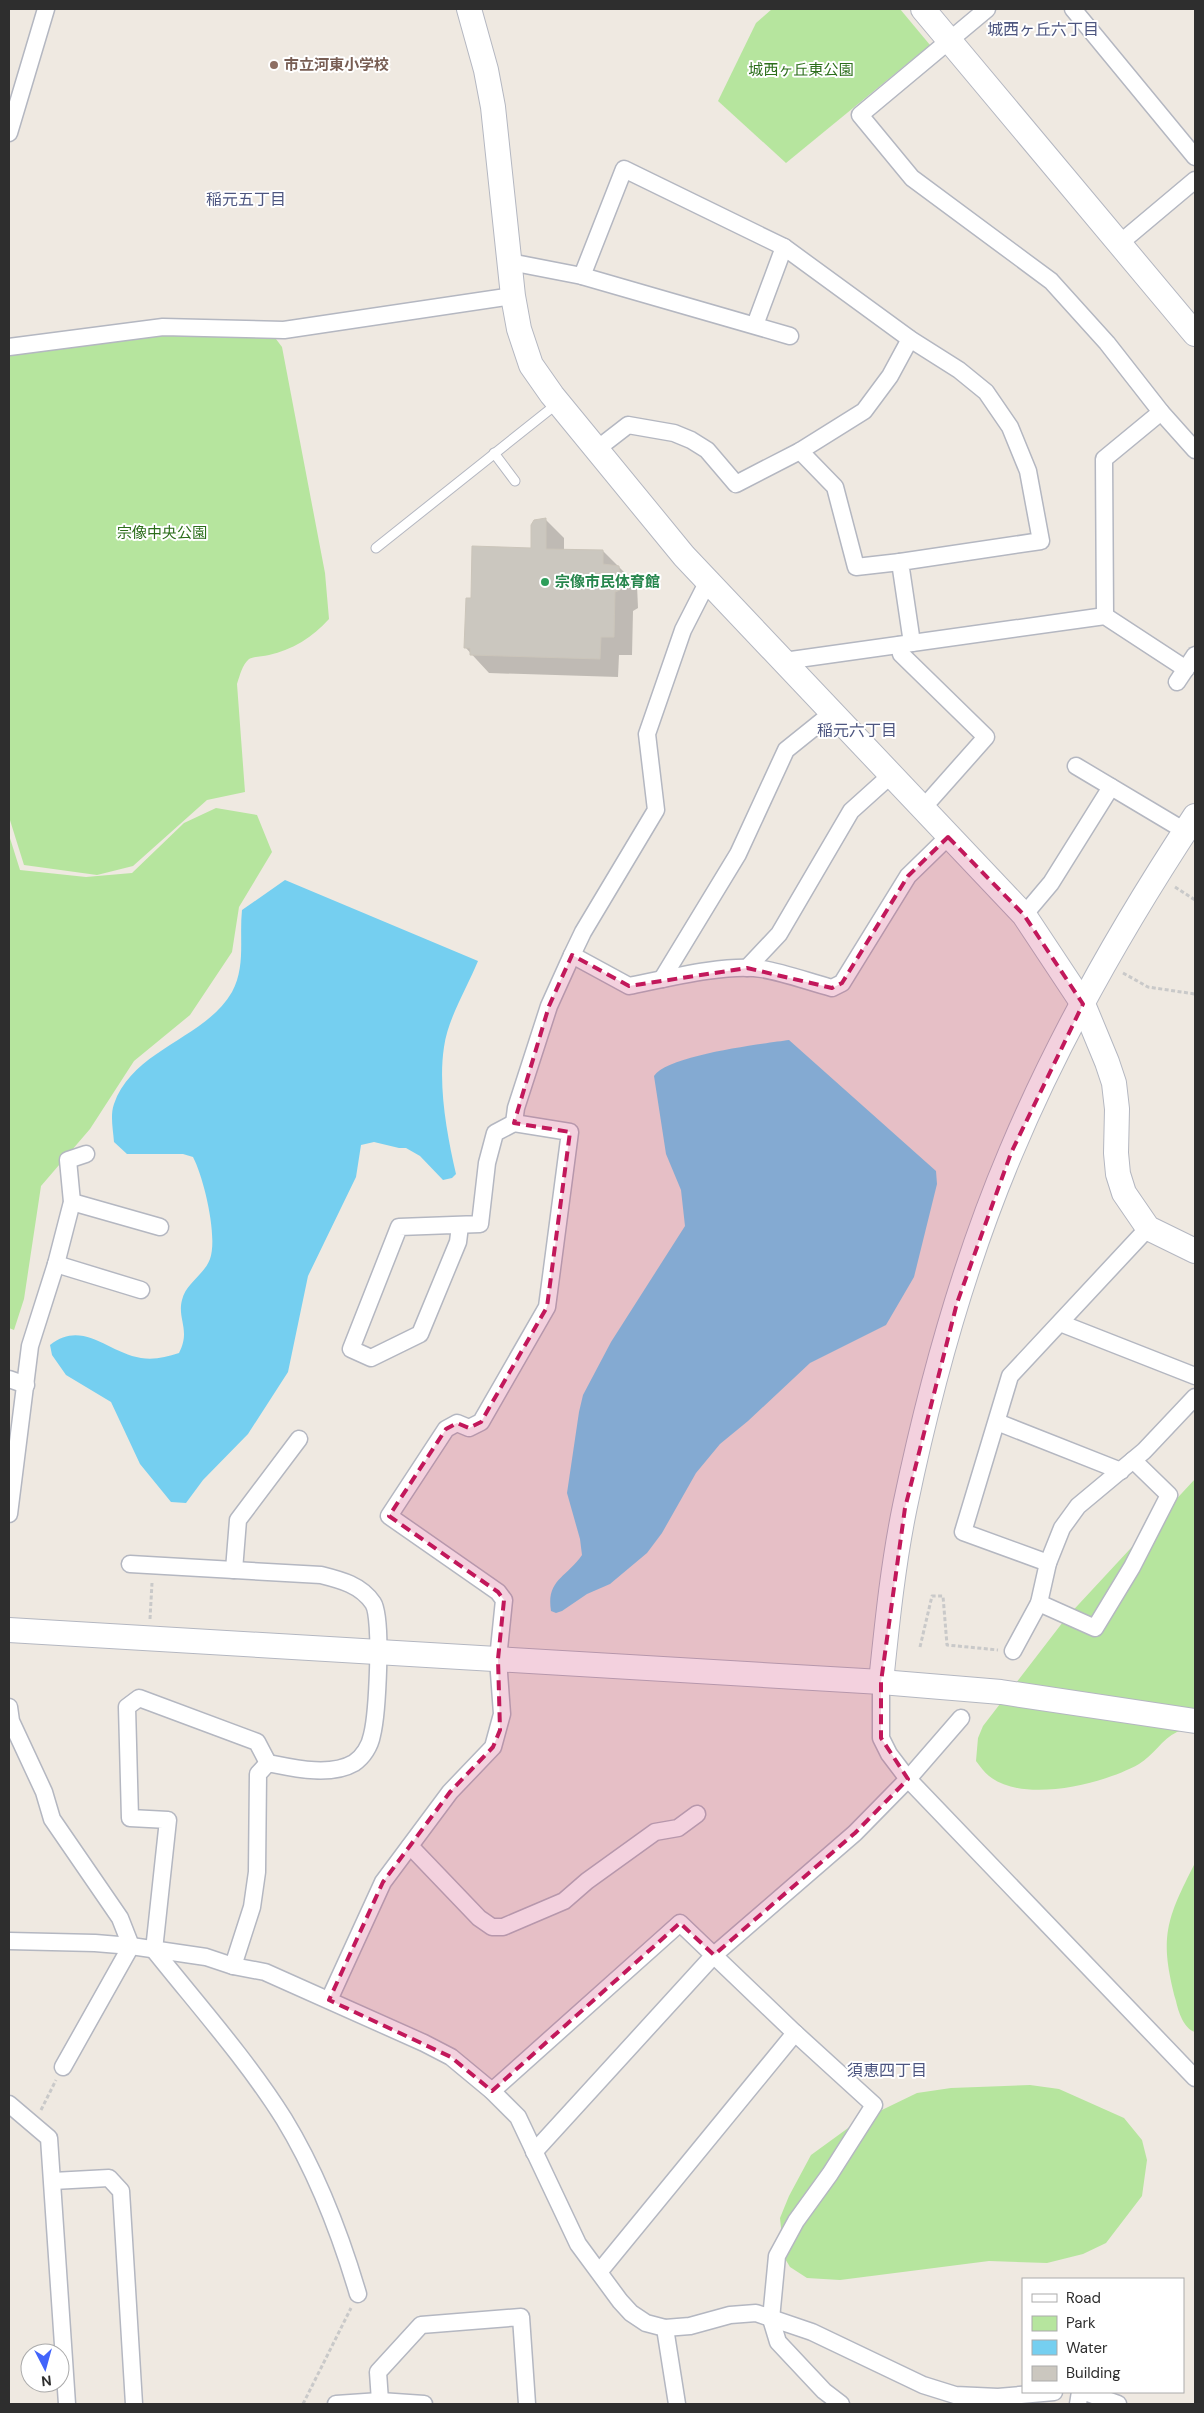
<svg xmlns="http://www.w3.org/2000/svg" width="1204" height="2413" font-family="'DM Sans','Noto Sans JP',sans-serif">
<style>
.green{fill:#b6e59e}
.water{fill:#75cff0}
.shadow{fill:#0003}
.building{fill:#cbc7bf;stroke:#cbc5ba}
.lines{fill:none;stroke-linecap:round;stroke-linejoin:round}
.lane-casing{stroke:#b4b7c1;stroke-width:11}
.street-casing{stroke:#b4b7c1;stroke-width:19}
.secondary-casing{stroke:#b4b7c1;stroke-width:26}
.path{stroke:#c9c9c9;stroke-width:3;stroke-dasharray:4 2.5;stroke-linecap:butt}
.lane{stroke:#fff;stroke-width:9}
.street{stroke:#fff;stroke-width:16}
.secondary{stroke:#fff;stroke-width:24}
.marked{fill:#c2185b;fill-opacity:0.2;stroke:#c2185b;stroke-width:4;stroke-dasharray:10 6;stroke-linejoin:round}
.education-dot{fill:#8d6e63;stroke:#fff;stroke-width:2}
.leisure-dot{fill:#2e9e5b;stroke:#fff;stroke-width:2}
.labels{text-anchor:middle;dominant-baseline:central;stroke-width:4;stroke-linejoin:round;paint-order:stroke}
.education-label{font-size:15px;font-weight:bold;fill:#785e54;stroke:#fff;text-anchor:start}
.park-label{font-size:15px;fill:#2c6e1b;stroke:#fff}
.leisure-label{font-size:15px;font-weight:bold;fill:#27864d;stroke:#fff;text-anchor:start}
.neighbourhood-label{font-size:16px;fill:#4d5680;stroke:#fff}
</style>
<rect width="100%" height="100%" fill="#efe9e1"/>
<g class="green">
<polygon points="772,9 900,9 930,45 786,163 718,101 756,23"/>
<path d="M162 334 273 335 282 347 325 573 329 619C313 637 292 650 269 655 262 657 255 656 249 659 242 665 240 675 237 684L245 792 207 800 133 866 97 875 24 865 9 817V355Z"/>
<polygon points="216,808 257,815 272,852 239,907 232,952 190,1015 134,1061 90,1129 41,1186 24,1299 14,1330 9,1328 9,835 20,870 86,877 132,873 184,823"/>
<path d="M1195 1479V1726C1189 1728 1183 1730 1177 1732 1162 1739 1153 1756 1139 1764 1104 1784 1023 1804 989 1776 984 1772 980 1766 976 1761L978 1738 983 1726 1066 1618Z"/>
<path d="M1195 1863V2032C1184 2029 1178 2011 1176 2001 1159 1937 1166 1920 1195 1863Z"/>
<polygon points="1030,2085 1059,2089 1124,2118 1142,2140 1147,2160 1142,2196 1106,2243 1083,2254 1047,2263 989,2261 840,2280 807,2278 790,2267 784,2257 780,2218 789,2196 811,2155 855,2123 917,2093 951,2088"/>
</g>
<g class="water">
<path d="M285 880 478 961C467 988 448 1018 444 1047 438 1086 447 1135 456 1174L452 1178 443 1180 420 1156 406 1148H399L374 1142 361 1145 356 1177 308 1276 288 1372 248 1434 203 1480 186 1503 171 1502 140 1464 111 1402 66 1375 52 1355 50 1345C83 1319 108 1353 141 1358 155 1360 166 1357 179 1353 191 1330 177 1319 182 1300 186 1283 204 1275 210 1259 218 1237 204 1178 193 1157L183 1154H127L114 1142C113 1129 110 1115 114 1104 133 1049 205 1039 232 992 246 966 239 938 242 910Z"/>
<path d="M789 1040 936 1171 937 1184 914 1277 886 1325 810 1363 748 1421 720 1444 696 1473 662 1533 647 1553 610 1584 587 1594 562 1611 556 1613 551 1611C546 1580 566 1578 582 1555L580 1539 567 1493 579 1412 583 1395 611 1342 685 1226 681 1190 666 1154 654 1076C668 1055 761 1044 789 1040Z"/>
</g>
<polygon class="shadow" points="546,520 564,538 564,550 603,551 637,585 638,608 633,611 632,655 619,655 618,677 489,673 465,647 472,600 532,549"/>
<polygon class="building" points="546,518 546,549 603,550 603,564 619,566 620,590 615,592 614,637 601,637 600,659 470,655 470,648 464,648 466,598 471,598 472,546 531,548 531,525 534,520"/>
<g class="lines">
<defs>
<g id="lane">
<polyline points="494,453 515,481"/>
<polyline points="376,548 558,403"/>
</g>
<g id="street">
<polyline points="987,9 860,115 912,178 1051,281 1107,343 1161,412 1195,450"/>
<polyline points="1073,9 1195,157"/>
<polyline points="9,133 46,9"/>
<polyline points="1120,243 1195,180"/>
<polyline points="510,262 582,276 624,169 784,247 910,339 959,370 986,392 1010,427 1028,471 1041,541 900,562 912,643"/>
<polyline points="582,276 790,336"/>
<polyline points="755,325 784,247"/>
<polyline points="9,347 163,327 284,330 513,296"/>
<polyline points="597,449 628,425 674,433 691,440 707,450 736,484 800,451 864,411 890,376 910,339"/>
<polyline points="800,451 835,487 856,567 900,562"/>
<polyline points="1105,616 1104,459 1161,412"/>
<polyline points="899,645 901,654 986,737 923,808"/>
<polyline points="784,661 1105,616 1186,669"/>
<polyline points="1177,682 1195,655"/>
<polyline points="1076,766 1185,831"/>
<polyline points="1024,915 1051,883 1111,787"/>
<path d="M572 955 629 986C664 979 728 963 762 969 786 973 809 982 832 988L842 983 908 876 948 837"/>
<polyline points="747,968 779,934 851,811 891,775"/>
<polyline points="662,979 738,854 786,750 832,713"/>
<polyline points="72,1202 160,1227"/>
<polyline points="460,1226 458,1242 420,1334 371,1358 351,1349 399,1227 480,1224 487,1163 495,1133 514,1123"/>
<polyline points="56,1264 141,1290"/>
<polyline points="1060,1323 1195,1376"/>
<polyline points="9,1379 26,1385"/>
<polyline points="997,1422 1121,1471"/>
<polyline points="9,1514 30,1346 56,1264 72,1202 68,1160 86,1154"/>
<polyline points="1048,1563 963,1532 1010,1376 1148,1228"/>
<path d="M130 1564 321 1575C341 1580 361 1585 373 1603 383 1618 377 1715 372 1735 370 1746 363 1757 354 1763 330 1777 293 1768 268 1763L258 1774 257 1872 252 1907 233 1966"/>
<polyline points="234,1570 238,1520 299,1439"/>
<polyline points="1039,1603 1095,1628 1132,1567 1169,1495 1133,1460"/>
<polyline points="1013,1651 1039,1603 1048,1563 1062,1528 1078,1506 1144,1451 1195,1397"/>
<polyline points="881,1682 881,1738 889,1754 908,1779 1195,2078"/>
<polyline points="9,1707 11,1721 44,1792 52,1819 120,1918 131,1946 63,2067"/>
<path d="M268 1763 257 1742 139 1698 127 1707 130 1818 168 1820 154 1950C197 2004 247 2060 284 2119 317 2173 340 2233 358 2294"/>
<polyline points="410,1846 479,1918 492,1927 503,1927 564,1901 587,1881 655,1832 678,1828 697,1814"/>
<polyline points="9,1941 95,1943 131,1946 206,1957 233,1966 265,1972 424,2043 451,2057 492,2091 518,2117 578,2244 620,2301 631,2313 646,2323 665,2328 690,2326 730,2315 756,2313 812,2332 923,2385 955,2395 998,2397 1054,2392"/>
<polyline points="329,2000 383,1882 450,1792 493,1747 502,1714 498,1659 504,1600 498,1592 389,1516 446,1429 457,1423 469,1428 481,1422 547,1307 570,1132 514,1123 516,1108 549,1006 572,955 583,932 656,810 647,734 683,630 708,581"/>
<polyline points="492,2091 680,1923 795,2033 874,2105 830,2174 796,2221 777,2256 771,2319 778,2342 824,2391 841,2404"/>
<polyline points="9,2104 49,2138 67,2404"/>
<polyline points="534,2152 714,1955 855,1833 908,1779 961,1718"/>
<polyline points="53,2181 109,2178 121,2191 134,2404"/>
<polyline points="600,2271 795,2033"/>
<polyline points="665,2328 677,2404"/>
<polyline points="1085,2392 1118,2404"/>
<polyline points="380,2401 378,2372 421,2325 521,2317 527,2404"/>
<polyline points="336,2404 380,2401 424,2404"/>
<polyline points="1078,2404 1080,2392"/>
</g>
<g id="secondary">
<polyline points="469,9 486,70 493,107 513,296 519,329 531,365 552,395 684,556 1024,915 1083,1004 1107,1062 1114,1083 1117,1109 1116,1153 1118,1174 1124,1193 1148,1228 1195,1251"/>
<polyline points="923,9 1195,334"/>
<polyline points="9,1630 881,1682 1001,1692 1195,1721"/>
<path d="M881 1682C887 1624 893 1564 905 1506 930 1386 963 1265 1011 1152 1060 1035 1125 922 1195 816"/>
</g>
</defs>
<use href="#lane" class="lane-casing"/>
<use href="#street" class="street-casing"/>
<use href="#secondary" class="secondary-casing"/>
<g class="path">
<polyline points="1175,887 1195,900"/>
<polyline points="1123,973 1148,987 1195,994"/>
<polyline points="150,1619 152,1583"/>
<polyline points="920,1647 932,1596 943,1596 947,1645 998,1650"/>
<polyline points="41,2110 56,2080"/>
<polyline points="303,2404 351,2308"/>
</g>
<use href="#lane" class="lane"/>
<use href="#street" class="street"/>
<use href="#secondary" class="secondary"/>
</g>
<path class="marked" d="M948 837 1024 915 1083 1004 1011 1153 957 1303 905 1508 881 1682V1738L908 1779 855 1833 714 1955 680 1923 492 2091 451 2057 329 2000 383 1882 450 1792 493 1747 500 1730 498 1659 504 1600 498 1592 389 1516 446 1429 457 1423 469 1428 481 1422 547 1307 570 1132 514 1123 549 1006 572 955 629 986 747 968 832 988 842 983 908 876Z"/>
<circle class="education-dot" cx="274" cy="65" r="5"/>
<circle class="leisure-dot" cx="545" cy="582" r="5"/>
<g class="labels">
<g class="education-label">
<text x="284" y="65">市立河東小学校</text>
</g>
<g class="park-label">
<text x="801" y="70">城西ヶ丘東公園</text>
<text x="162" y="533">宗像中央公園</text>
</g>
<g class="leisure-label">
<text x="555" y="582">宗像市民体育館</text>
</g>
<g class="neighbourhood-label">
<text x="1043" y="29">城西ヶ丘六丁目</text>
<text x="246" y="199">稲元五丁目</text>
<text x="857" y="730">稲元六丁目</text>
<text x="887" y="2070">須恵四丁目</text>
</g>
</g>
<rect width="1204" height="2413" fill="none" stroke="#2e2e2e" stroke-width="20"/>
<rect x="1022" y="2278" width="162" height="115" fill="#ffffff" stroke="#ababab"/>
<rect x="1032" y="2294" width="25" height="8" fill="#ffffff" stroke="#ababab"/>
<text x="1066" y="2303" font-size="15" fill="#2e2e2e">Road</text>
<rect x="1032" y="2316" width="25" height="15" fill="#b6e59e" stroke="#ababab"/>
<text x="1066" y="2328" font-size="15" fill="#2e2e2e">Park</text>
<rect x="1032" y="2340" width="25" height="15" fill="#75cff0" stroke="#ababab"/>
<text x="1066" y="2353" font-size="15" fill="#2e2e2e">Water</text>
<rect x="1032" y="2366" width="25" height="15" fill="#cbc7bf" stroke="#ababab"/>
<text x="1066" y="2378" font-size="15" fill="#2e2e2e">Building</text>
<g transform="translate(45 2368) rotate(174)"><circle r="24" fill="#ffffff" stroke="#ababab"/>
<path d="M0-4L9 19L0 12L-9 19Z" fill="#4264fb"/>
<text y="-8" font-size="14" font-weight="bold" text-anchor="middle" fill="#2e2e2e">N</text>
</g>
</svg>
